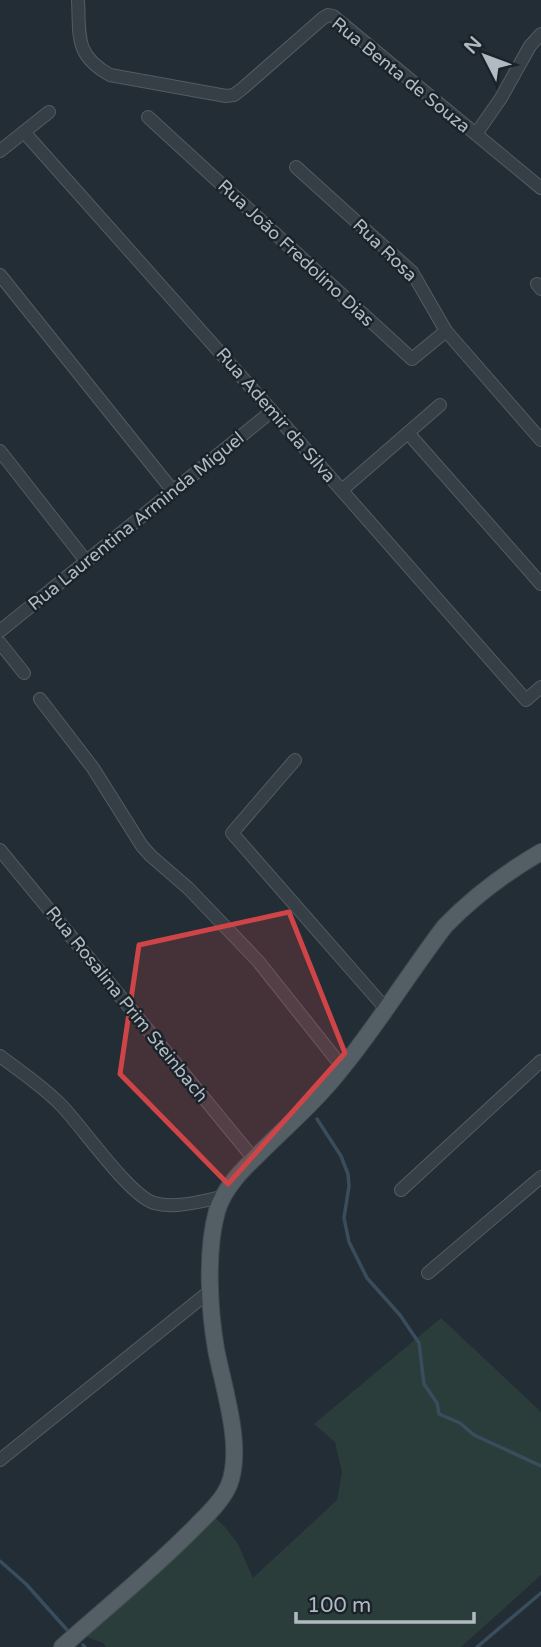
<svg xmlns="http://www.w3.org/2000/svg" width="541" height="1647" font-family="'Varela Round',sans-serif">
<style>
.green{fill:#2b3d3b}
.lines{fill:none;stroke-linecap:round;stroke-linejoin:round}
.stream{stroke:#3a4d5c;stroke-width:3.5}
.minor-casing{stroke:#545c63;stroke-width:14}
.major-casing{stroke:#424a52;stroke-width:18}
.minor{stroke:#363e46;stroke-width:12}
.major{stroke:#545e65;stroke-width:16}
.marked{fill:#cf4547;fill-opacity:0.2;stroke:#cf4547;stroke-width:5;stroke-linejoin:round}
.labels{text-anchor:middle;dominant-baseline:central;stroke-width:5;stroke-linejoin:round;paint-order:stroke}
.street-label{font-size:18px;fill:#b1bac2;stroke:#1b232a}
</style>
<rect width="100%" height="100%" fill="#232d35"/>
<polygon class="green" points="441,1318 541,1412 541,1575 461,1647 106,1647 103,1643 85,1636 213,1516 225,1527 238,1544 253,1578 337,1500 342,1472 335,1442 314,1424"/>
<g class="lines">
<g class="stream">
<polyline points="317,1119 341,1156 348,1174 349,1186 344,1218 349,1242 367,1278 400,1315 419,1343 424,1384 437,1403 439,1414 460,1423 474,1435 541,1466"/>
<polyline points="0,1561 26,1584 68,1631"/>
<polyline points="83,1645 85,1647"/>
<polyline points="477,1647 541,1593"/>
</g>
<defs>
<g id="minor">
<path d="M78 0C80 36 74 55 110 75L226 96 234 95 243 88 323 18 328 15 333 16 541 188"/>
<polyline points="148,117 412,359 446,331"/>
<polyline points="24,132 272,411 526,700 541,687"/>
<polyline points="476,134 501,98 530,46 541,34"/>
<polyline points="0,151 49,112"/>
<polyline points="296,167 412,272 446,331 541,440"/>
<polyline points="0,275 173,491"/>
<polyline points="537,284 541,289"/>
<polyline points="408,433 541,584"/>
<polyline points="0,451 86,561"/>
<polyline points="342,490 440,405"/>
<polyline points="0,631 272,411"/>
<polyline points="0,643 24,673"/>
<polyline points="40,699 93,768 142,846 151,856 188,888 258,961 343,1068"/>
<polyline points="295,760 232,833 386,1009"/>
<polyline points="0,850 254,1159"/>
<path d="M0 1056C21 1072 44 1087 62 1106 83 1128 129 1195 154 1203 176 1209 201 1201 223 1197"/>
<polyline points="401,1190 541,1061"/>
<polyline points="428,1273 541,1177"/>
<polyline points="0,1460 210,1291"/>
</g>
<path id="major" d="M62 1647C107 1607 154 1569 196 1526 208 1514 222 1501 229 1485 244 1447 223 1387 216 1349 209 1309 206 1250 217 1211 226 1182 251 1162 272 1141 296 1118 321 1095 342 1068 379 1023 409 973 445 926 474 896 505 873 541 852"/>
</defs>
<use href="#minor" class="minor-casing"/>
<use href="#major" class="major-casing"/>
<use href="#minor" class="minor"/>
<use href="#major" class="major"/>
</g>
<path class="marked" d="M289 912 345 1053 228 1184 120 1074 139 945Z"/>
<g class="labels">
<g class="street-label">
<text transform="translate(401 75) rotate(39)">Rua Benta de Souza</text>
<text transform="translate(385 250) rotate(44)">Rua Rosa</text>
<text transform="translate(296 253) rotate(43)">Rua João Fredolino Dias</text>
<text transform="translate(276 415) rotate(49)">Rua Ademir da Silva</text>
<text transform="translate(136 521) rotate(-39)">Rua Laurentina Arminda Miguel</text>
<text transform="translate(127 1004) rotate(51)">Rua Rosalina Prim Steinbach</text>
</g>
</g>
<g transform="translate(485 56) rotate(312)" stroke="#1b232a" stroke-width="5" paint-order="stroke">
<path d="M0-5L12 26L0 18L-12 26Z" fill="#b1bac2"/>
<text y="-10" font-size="19" font-weight="bold" text-anchor="middle" fill="#b1bac2">N</text>
</g>
<path d="M296 1612v10h178v-10" fill="none" stroke="#b1bac2" stroke-width="3.5"/>
<text x="307" y="1612" font-size="21" fill="#b1bac2" stroke="#1b232a" stroke-width="5" paint-order="stroke">100 m</text>
</svg>
